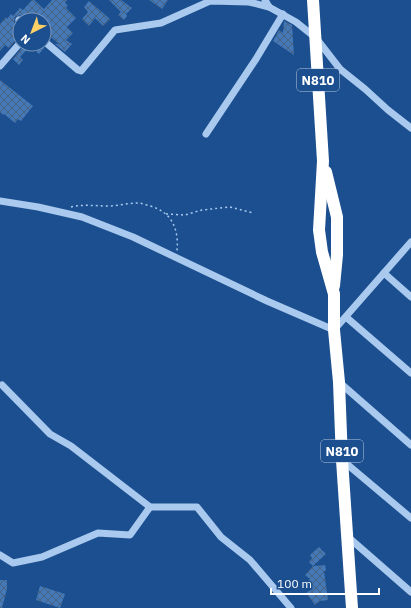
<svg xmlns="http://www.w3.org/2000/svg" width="411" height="608" font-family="'IBM Plex Sans',sans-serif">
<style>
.building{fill:url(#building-cross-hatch)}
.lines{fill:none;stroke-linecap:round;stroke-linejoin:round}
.path{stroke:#a9c9ee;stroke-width:1.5;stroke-dasharray:2 3;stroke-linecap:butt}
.minor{stroke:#a9c9ee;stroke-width:7}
.highway{stroke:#fff;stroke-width:12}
.labels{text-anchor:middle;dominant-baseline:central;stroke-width:4;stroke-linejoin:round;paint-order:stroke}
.shield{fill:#1b4f8f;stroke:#bbcadd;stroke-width:1}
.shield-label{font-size:13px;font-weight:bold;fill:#fff}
</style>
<defs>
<pattern id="building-cross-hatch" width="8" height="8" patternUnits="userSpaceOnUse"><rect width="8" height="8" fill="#4478b7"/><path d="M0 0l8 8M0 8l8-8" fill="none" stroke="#486282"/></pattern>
</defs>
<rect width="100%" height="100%" fill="#1b4f8f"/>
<g class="building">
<polygon points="32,0 34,0 44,9 52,0 67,0 65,3 68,5 66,8 76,18 67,27 73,33 66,40 72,44 65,52 55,44 59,44 44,31 44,20 40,20 33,14 28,20 25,20 20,15 15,17 14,22 16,25 20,26 20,30 17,33 20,35 20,38 16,40 9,48 5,45 0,51 0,24 6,17 7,19 11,14 13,16 20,8 23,10"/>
<polygon points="109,0 121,0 132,8 126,14 127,16 124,20 118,15 121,12"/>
<polygon points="149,0 168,0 162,9"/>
<polygon points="89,1 110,19 103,26 95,18 89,26 82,19 88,12 84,7"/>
<polygon points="284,21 292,25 294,55 273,41 279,30 283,33"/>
<polygon points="25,44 40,44 44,48 39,54 30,46 20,57 23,60 19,65 13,59"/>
<polygon points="0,80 33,106 21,121 18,119 15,123 4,114 3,115 0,112"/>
<polygon points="319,547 326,554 313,566 309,562 312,558 310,555"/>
<polygon points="325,565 326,571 324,571 328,600 320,601 315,605 306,593 312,589 306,583 310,579 305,575 313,566"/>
<polygon points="0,580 7,580 7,589 2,608 0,608"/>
<polygon points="40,586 65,594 60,608 36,600"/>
</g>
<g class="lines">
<g class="path">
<path d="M71 207C83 204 95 206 108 206 118 206 128 203 138 203 142 203 146 205 150 206 172 212 179 229 177 251"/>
<polyline points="166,214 185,215 202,210 230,207 253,213"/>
</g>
<g class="minor">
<polyline points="265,0 269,7 296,22 316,38 340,69 365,89 388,110 411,128"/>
<polyline points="19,20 20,21"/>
<polyline points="44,41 78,70 81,71 115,30 161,23 210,1 249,2 269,7"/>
<polyline points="0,66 20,43"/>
<polyline points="206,134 256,59 283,14"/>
<polyline points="0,201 38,207 82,217 133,237 267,301 334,330 411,242"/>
<polyline points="384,273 411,297"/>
<polyline points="346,317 411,373"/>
<polyline points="339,382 411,445"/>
<polyline points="2,385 50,434 71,446 150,507 197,507 221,537 250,560 291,608"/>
<polyline points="342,460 411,518"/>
<polyline points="348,537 411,592"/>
<polyline points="0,555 13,563 42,557 98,533 130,535 150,507"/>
</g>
<g class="highway">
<polyline points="313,0 323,161 319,230 322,252 334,294 334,330 339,382 342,460 352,608"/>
<polyline points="326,172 337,217 337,255 334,286"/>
</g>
</g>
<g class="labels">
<g class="shield">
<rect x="297" y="69" width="42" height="22" rx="3"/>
<rect x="321" y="440" width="42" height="22" rx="3"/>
</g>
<g class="shield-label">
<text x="318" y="80">N810</text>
<text x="342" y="451">N810</text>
</g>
</g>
<g transform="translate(32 32) rotate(222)"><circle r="19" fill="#1b4f8f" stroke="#7695bc"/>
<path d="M0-3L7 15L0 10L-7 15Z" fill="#ffd166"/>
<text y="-6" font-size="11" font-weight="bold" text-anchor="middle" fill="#ffffff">N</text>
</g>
<path d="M271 588v6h108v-6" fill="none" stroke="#ffffff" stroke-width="2"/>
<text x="277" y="588" font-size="12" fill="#ffffff" stroke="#1b4f8f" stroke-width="3" paint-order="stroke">100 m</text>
</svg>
